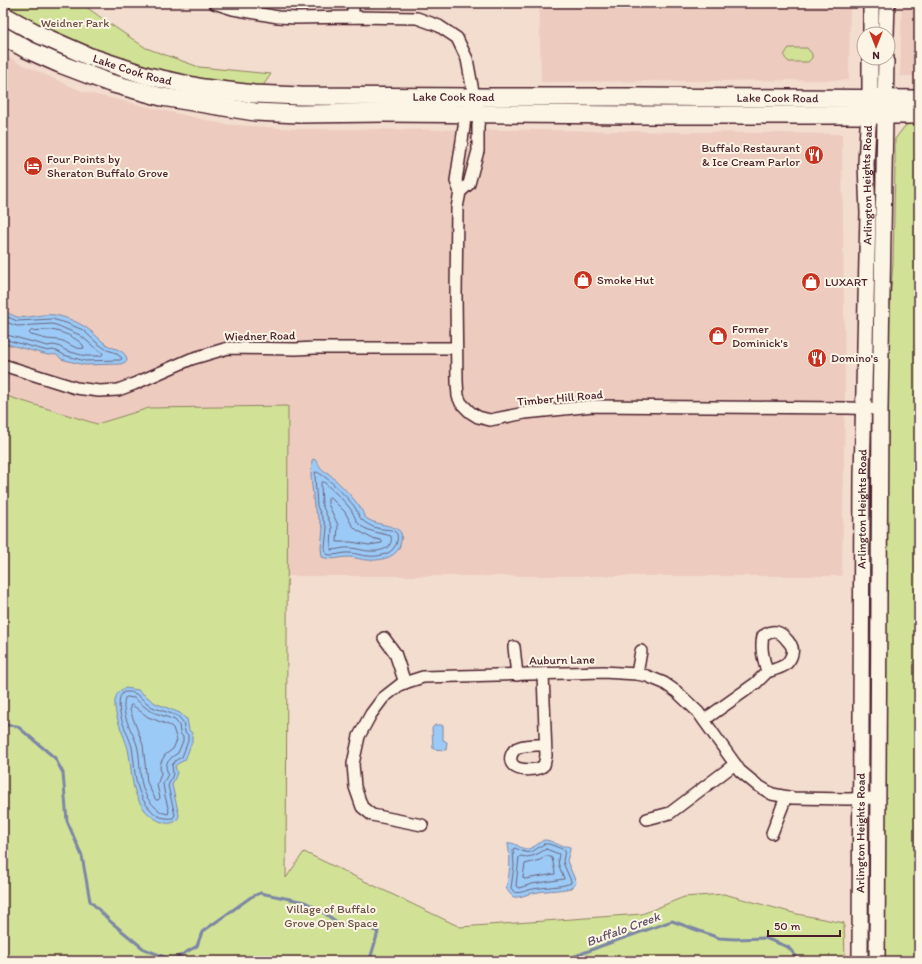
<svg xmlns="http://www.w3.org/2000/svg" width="922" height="964" font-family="Itim,sans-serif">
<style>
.built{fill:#edccbf}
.green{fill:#d1e296;stroke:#8e8060}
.water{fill:#9bcaf6;stroke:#7b86a5}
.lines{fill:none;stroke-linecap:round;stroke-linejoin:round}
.shore{stroke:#6a637c;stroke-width:1}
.stream{stroke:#7b86a5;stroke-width:3}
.street-casing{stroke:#4a1f2b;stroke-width:14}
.secondary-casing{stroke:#4a1f2b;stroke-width:18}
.primary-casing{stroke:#4a1f2b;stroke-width:20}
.street{stroke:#fcf5e5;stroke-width:11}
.secondary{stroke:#fcf5e5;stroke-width:15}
.primary{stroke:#fcf5e5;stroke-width:17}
.labels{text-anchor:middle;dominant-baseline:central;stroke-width:4;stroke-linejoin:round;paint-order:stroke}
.park-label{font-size:12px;fill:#6c5046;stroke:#fcf5e5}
.street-label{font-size:12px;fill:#4a1f2b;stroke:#fcf5e5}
.poi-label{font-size:12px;fill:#4a1f2b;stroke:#fcf5e5;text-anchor:start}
.water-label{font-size:13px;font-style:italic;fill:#625268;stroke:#fcf5e5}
</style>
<rect width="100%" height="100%" fill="#f3ddcf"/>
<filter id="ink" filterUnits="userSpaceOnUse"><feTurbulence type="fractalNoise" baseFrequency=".025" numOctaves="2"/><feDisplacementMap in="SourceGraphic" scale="8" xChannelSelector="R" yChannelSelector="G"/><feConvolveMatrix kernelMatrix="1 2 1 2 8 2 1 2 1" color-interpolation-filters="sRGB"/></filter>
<g filter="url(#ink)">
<g class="built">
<polygon points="539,3 850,3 849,80 541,82"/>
<polygon points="902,3 919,3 919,76 900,76"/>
<polygon points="3,53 17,62 84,92 223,124 294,129 544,130 842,134 845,400 842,576 287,576 288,406 149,408 97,424 3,395"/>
</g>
<g class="green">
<polygon points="3,3 81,3 107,22 146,48 199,67 271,74 260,90 158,72 89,51 3,9"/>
<path d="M789 48H807L812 54V58L808 62H789C782 56 784 55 789 48Z"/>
<polygon points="913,122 919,122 919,961 883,961 888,326 893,263 895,164 895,139 905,126"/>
<polygon points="3,395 97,424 149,408 288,406 286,878 304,852 460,927 642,914 684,897 724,894 797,914 844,923 845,961 3,961"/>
</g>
<g class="water">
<path d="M3 310C7 313 12 315 17 317 28 319 43 313 54 315 64 316 80 323 88 329 95 334 100 340 107 345 114 349 127 350 127 361L121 364 84 365 61 359C57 353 54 355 48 355L3 343Z"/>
<path d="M313 459C319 461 318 466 323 470 324 471 326 472 328 473 336 480 349 493 356 502 358 504 360 507 361 509 363 512 363 515 365 517 374 526 397 524 401 533 402 536 401 542 400 545 397 558 379 561 367 560 361 560 355 557 349 557 338 557 333 561 322 557L321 548 323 528 314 507 311 476 312 460Z"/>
<path d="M125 688 138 690 155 703 180 713 185 718 187 719 189 730 192 733V742L185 760 179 763 175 766 177 773 172 785 179 815C177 827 162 824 154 818 148 815 143 808 140 803 130 786 132 767 128 749 125 735 102 696 125 688Z"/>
<polygon points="435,725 442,725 443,726 443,740 447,742 446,750 433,749 432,728"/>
<path d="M544 840C552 840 556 845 563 846 565 846 568 846 570 847V850L567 861 576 882 575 885 571 888C558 891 545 890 533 893 527 894 520 898 514 897 511 896 508 891 506 888 509 880 511 860 509 852 509 849 508 847 508 843 515 842 519 848 526 849 533 849 538 843 544 840Z"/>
</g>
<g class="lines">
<g class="shore">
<polyline points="3,315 17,321 52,319 66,323 83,330 97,343 107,350 114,352 121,357 122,359 120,360 85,361 64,355 57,351 52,350 48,351 3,339"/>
<polyline points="3,321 17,326 52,324 56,325 80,335 94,347 102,352 103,354 101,356 85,356 67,351 58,346 53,345 48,346 3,334"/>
<path d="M51 330C63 332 75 337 83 345L84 348C76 350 70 344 63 341 57 339 52 340 47 339 41 338 36 336 31 335L29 333 31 331Z"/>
<path d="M316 472C324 473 348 498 354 506 357 510 358 515 361 519 365 523 372 527 377 528 382 530 394 528 397 534 398 538 397 544 395 546 391 555 377 557 368 556 362 556 356 553 350 553 342 552 334 557 326 554L325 548 327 528 317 506 315 476Z"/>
<path d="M322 482H324C332 490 342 498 349 507 354 513 355 521 361 526 370 532 381 533 391 536 394 549 379 552 369 551 363 551 357 548 350 548 344 547 337 550 331 550L332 527 322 505 321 484Z"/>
<polygon points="330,497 345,512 352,525 357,530 371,538 381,540 382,541 382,543 369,545 351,542 337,542 338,525 328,504 328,499"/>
<path d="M124 692H130L136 694 152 707 178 716 183 722 185 732 188 735V741L182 757 176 760 172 765 173 774 168 786 175 815 173 818C164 819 157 817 151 810 138 797 135 780 134 762 133 757 133 752 132 747 127 730 116 715 120 697Z"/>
<path d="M127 697 134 698 150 711 175 720 179 725 180 733 183 737V741L178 753 172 757 167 763 166 767 168 774 163 784 165 796 169 811 168 814C162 813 159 811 155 807 135 788 143 768 137 745 132 730 120 714 125 698Z"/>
<polygon points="132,705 148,717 171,726 173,728 177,740 173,749 165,755 161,762 160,767 161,774 157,785 160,798 158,800 156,800 153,795 147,782 143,745 130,710 130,706"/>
<path d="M544 844H549L565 850 563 861 564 865 571 881V883C562 887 544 887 533 889 527 890 520 894 514 892L511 888 514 866 513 849 515 848C531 856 531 852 544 844Z"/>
<path d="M546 849 559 854 558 860 559 866 564 878V879L532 884 519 888 517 887 516 886 519 857 521 856C530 859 538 854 546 849Z"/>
<path d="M546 856H548L552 858C553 863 555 870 555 874L525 879H524L523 877 525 864 540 860Z"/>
</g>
<g class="stream">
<polyline points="3,721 6,725 17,726 55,758 63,773 67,821 82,856 90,901 111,922 144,949 167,958 176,958 197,946 202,932 251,897 260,893 305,902 320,910 341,925 359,924 378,932 371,956 375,961"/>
<polyline points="421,961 431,960 434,961"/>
<polyline points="563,961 601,946 672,921 719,938 735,939 765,938 788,947 800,961"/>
</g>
<defs>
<g id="street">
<polyline points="214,3 233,9 278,17 296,18 353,17 417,18 439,26 457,38 467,59 474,97 480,114 478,126 478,151 473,169 469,184 460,192"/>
<polyline points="353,17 353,3"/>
<polyline points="468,109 465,114 464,127 456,181 460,192 457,208 456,296 457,382 458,396 461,403 470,412 478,417 490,420 525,413 593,406 848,408 880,409"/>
<polyline points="3,365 76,388 99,391 118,390 134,384 191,359 228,348 296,349 314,348 456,348"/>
<polyline points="384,638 395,653 405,683"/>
<polyline points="514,647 517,675"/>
<path d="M543 674 546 756C545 759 545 763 544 765 539 771 519 771 514 766 507 760 512 749 520 747 527 744 537 745 545 745"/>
<polyline points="637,674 641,651"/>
<path d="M704 720 756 683 767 672C764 660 760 649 763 636 774 629 780 631 787 640 789 642 790 644 791 645 795 652 790 661 785 665 780 668 773 670 767 672"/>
<polyline points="647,819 670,813 735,764"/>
<polyline points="422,825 372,815 362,807 355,787 353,764 359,736 371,714 383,698 401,684 423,677 603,672 637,674 647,676 664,683 677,692 698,712 740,771 757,785 772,794 793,798 848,799 877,798"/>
<polyline points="772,833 786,797"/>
</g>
<g id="secondary">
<polyline points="871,34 871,3"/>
<polyline points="886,34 887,3"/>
<path id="s1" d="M860 961 862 478 868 213 866 164 868 127 870 114V58"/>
<polyline points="877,961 880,409 886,58"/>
</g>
<g id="primary">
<path id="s2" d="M3 15 40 35 88 56 148 76 203 88 254 94 300 96 474 97H638L919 99"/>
<polyline points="3,36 26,49 60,64 110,83 125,87 162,97 255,112 299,114 384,113 638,115 919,115"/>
</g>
</defs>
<use href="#street" class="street-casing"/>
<use href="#secondary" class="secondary-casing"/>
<use href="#primary" class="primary-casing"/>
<use href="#street" class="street"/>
<use href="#secondary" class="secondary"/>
<use href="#primary" class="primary"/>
</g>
</g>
<defs>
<symbol id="restaurant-disc" viewBox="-11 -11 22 22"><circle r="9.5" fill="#c8321e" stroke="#fcf5e5"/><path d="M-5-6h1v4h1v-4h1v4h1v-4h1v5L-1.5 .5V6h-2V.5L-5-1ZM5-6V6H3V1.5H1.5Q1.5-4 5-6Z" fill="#fff"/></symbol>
<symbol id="hotel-disc" viewBox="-11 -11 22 22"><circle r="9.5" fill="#c8321e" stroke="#fcf5e5"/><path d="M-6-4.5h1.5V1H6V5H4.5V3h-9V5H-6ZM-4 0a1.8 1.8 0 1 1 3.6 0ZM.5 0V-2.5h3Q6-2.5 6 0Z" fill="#fff"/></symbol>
<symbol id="shop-disc" viewBox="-11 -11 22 22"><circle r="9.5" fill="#c8321e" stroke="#fcf5e5"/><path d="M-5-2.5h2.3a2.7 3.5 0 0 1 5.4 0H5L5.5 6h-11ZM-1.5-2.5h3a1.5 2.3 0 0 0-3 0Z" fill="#fff"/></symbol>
</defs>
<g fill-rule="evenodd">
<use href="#restaurant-disc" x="803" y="144" width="22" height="22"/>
<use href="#hotel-disc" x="22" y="155" width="22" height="22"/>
<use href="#shop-disc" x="572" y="269" width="22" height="22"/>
<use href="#shop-disc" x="800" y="271" width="22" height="22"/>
<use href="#shop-disc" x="707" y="325" width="22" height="22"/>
<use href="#restaurant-disc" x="806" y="347" width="22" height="22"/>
</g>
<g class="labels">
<g class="park-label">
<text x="75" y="23">Weidner Park</text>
<text x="331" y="909">Village of Buffalo<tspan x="331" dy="14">Grove Open Space</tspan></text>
</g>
<g class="street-label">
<text stroke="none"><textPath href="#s2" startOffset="141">Lake Cook Road</textPath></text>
<text stroke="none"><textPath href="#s2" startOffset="465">Lake Cook Road</textPath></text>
<text stroke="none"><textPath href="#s2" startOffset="789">Lake Cook Road</textPath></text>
<text stroke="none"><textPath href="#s1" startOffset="776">Arlington Heights Road</textPath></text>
<text transform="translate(260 336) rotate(-1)">Wiedner Road</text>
<text transform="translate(560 398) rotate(-5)">Timber Hill Road</text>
<text stroke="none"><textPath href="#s1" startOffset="452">Arlington Heights Road</textPath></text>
<text transform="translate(562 660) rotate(-1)">Auburn Lane</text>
<text stroke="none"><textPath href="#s1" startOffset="128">Arlington Heights Road</textPath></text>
</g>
<g class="poi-label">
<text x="800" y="148" text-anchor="end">Buffalo Restaurant<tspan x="800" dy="14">&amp; Ice Cream Parlor</tspan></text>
<text x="47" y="159">Four Points by<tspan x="47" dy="14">Sheraton Buffalo Grove</tspan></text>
<text x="597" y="280">Smoke Hut</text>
<text x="825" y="282">LUXART</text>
<text x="732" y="329">Former<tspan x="732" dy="14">Dominick's</tspan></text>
<text x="831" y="358">Domino's</text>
</g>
<g class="water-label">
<text transform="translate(623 929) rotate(-20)">Buffalo Creek</text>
</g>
</g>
<rect width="922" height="964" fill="none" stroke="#fcf5e5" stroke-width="16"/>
<rect x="8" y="8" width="906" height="948" fill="none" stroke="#4a1f2b" stroke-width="1.5" filter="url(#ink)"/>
<g transform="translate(876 46) rotate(180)"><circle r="19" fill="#fcf5e5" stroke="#b59f9b"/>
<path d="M0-3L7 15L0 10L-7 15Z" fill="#c8321e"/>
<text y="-6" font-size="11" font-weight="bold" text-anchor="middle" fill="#4a1f2b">N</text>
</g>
<path d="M768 930v6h72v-6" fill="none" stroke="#4a1f2b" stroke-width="2"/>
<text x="774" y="930" font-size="12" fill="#4a1f2b" stroke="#fcf5e5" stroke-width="3" paint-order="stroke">50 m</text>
</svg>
